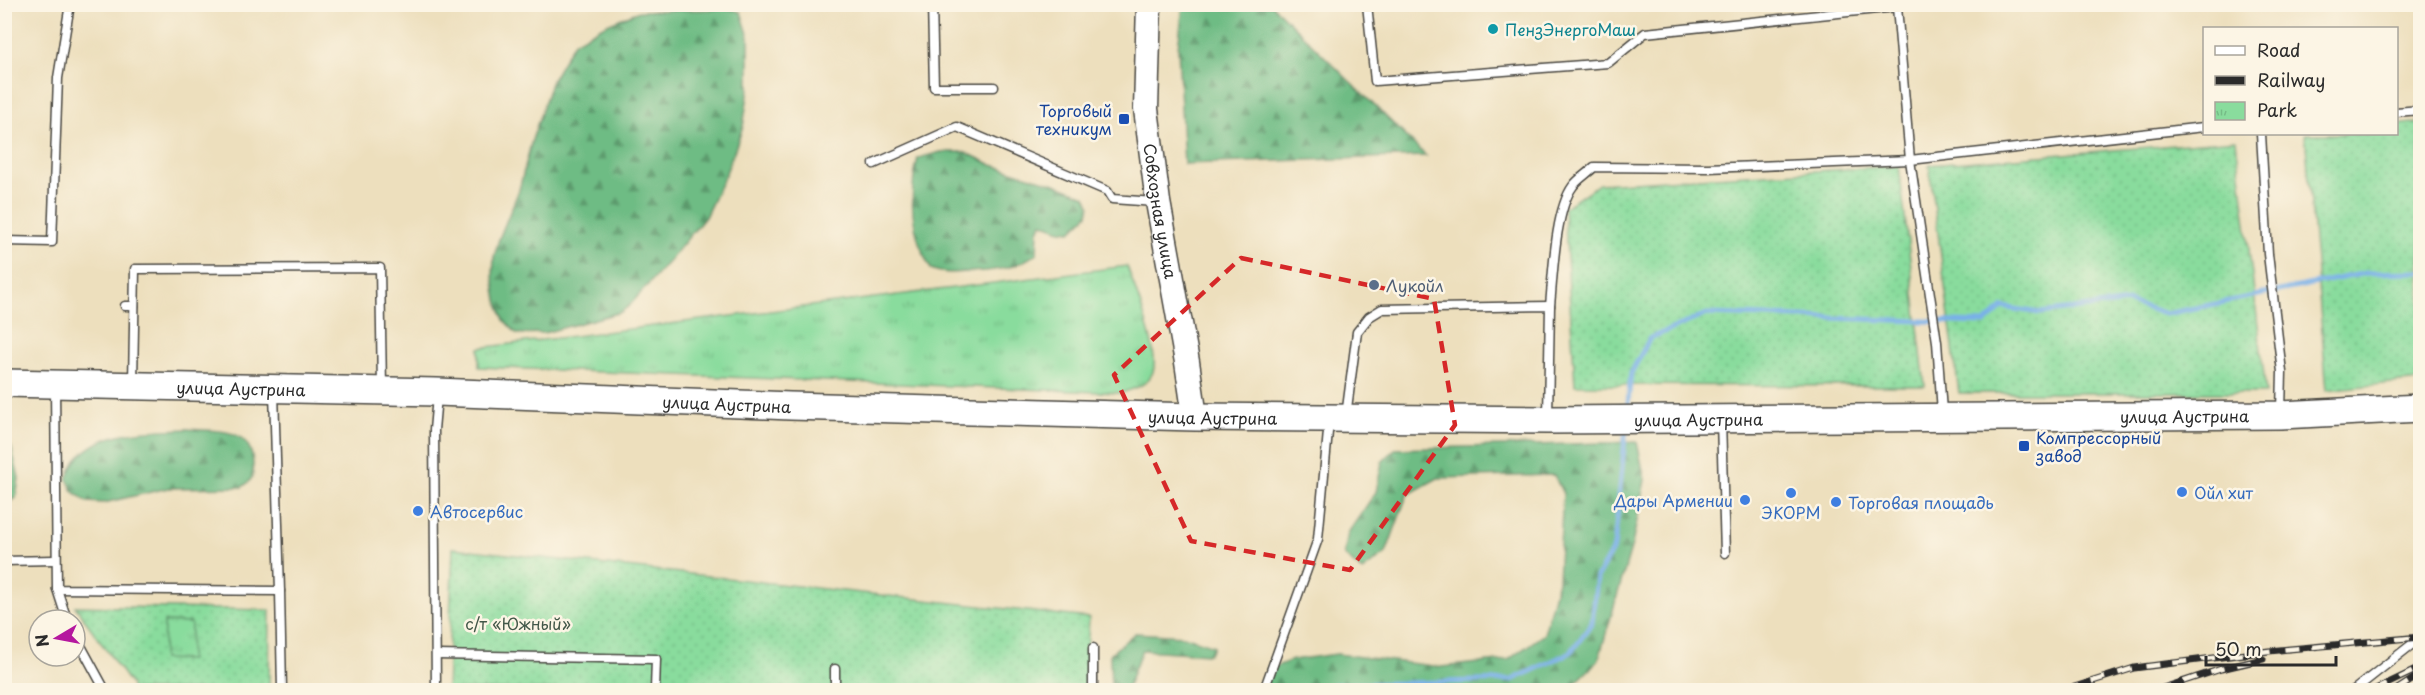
<svg xmlns="http://www.w3.org/2000/svg" width="2425" height="695" font-family="'Playpen Sans',sans-serif">
<style>
.grass{fill:url(#grass-dots);stroke:#5a8464;stroke-width:1.5}
.forest{fill:url(#forest-firs);stroke:#4c7458;stroke-width:1.5}
.park{fill:url(#park-tufts);stroke:#5a8464;stroke-width:1.5}
.lines{fill:none;stroke-linecap:round;stroke-linejoin:round}
.stream{stroke:#79b0e8;stroke-width:5}
.lane-casing{stroke:#484641;stroke-width:11}
.secondary-casing{stroke:#484641;stroke-width:27}
.primary-casing{stroke:#484641;stroke-width:30}
.lane{stroke:#fff;stroke-width:8}
.secondary{stroke:#fff;stroke-width:24}
.primary{stroke:#fff;stroke-width:27}
.rail-casing{stroke:#2b2b2b;stroke-width:7}
.rail{stroke:#fcf5e5;stroke-width:4.5;stroke-dasharray:14;stroke-linecap:butt}
.marked{fill:none;stroke:#d62828;stroke-width:4.5;stroke-dasharray:12 8;stroke-linejoin:round}
.culture-dot{fill:#0f9aa8;stroke:#fcf5e5;stroke-width:2}
.transit-dot{fill:#1a4fb4;stroke:#fcf5e5;stroke-width:2}
.service-dot{fill:#5c6f8a;stroke:#fcf5e5;stroke-width:2}
.shop-dot{fill:#3f7fe0;stroke:#fcf5e5;stroke-width:2}
.labels{text-anchor:middle;dominant-baseline:central;stroke-width:5;stroke-linejoin:round;paint-order:stroke}
.culture-label{font-size:16px;fill:#0d838f;stroke:#fcf5e5;text-anchor:start}
.transit-label{font-size:16px;fill:#164399;stroke:#fcf5e5;text-anchor:end}
.street-label{font-size:16px;fill:#2b2b2b;stroke:#fcf5e5}
.service-label{font-size:16px;fill:#4e5e75;stroke:#fcf5e5;text-anchor:start}
.shop-label{font-size:16px;fill:#366cbe;stroke:#fcf5e5;text-anchor:start}
.park-label{font-size:16px;fill:#425748;stroke:#fcf5e5}
</style>
<defs>
<pattern id="grass-dots" width="8" height="8" patternUnits="userSpaceOnUse" patternTransform="scale(1.5)"><rect width="8" height="8" fill="#89dc9d"/><path d="M2 2h.1M6 6h.1" fill="none" stroke="#76bd87" stroke-width="1.8" stroke-linecap="round"/></pattern>
<pattern id="forest-firs" width="22" height="20" patternUnits="userSpaceOnUse" patternTransform="scale(1.5)"><rect width="22" height="20" fill="#6ebc84"/><path d="M5 1l3.5 6h-7zM16 11l3.5 6h-7z" fill="#5b996c"/></pattern>
<pattern id="park-tufts" width="24" height="20" patternUnits="userSpaceOnUse" patternTransform="scale(1.5)"><rect width="24" height="20" fill="#89dc9d"/><path d="M3 7l-1-3M5 7V3M7 7l1-3M15 17l-1-3M17 17v-4M19 17l1-3" fill="none" stroke="#76bd87"/></pattern>
</defs>
<rect width="100%" height="100%" fill="#fcf5e5"/>
<filter id="ink" filterUnits="userSpaceOnUse"><feTurbulence type="fractalNoise" baseFrequency=".0167" numOctaves="2"/><feDisplacementMap in="SourceGraphic" scale="12" xChannelSelector="R" yChannelSelector="G"/><feConvolveMatrix kernelMatrix="1 2 1 2 8 2 1 2 1" color-interpolation-filters="sRGB"/></filter>
<filter id="wash" filterUnits="userSpaceOnUse"><feTurbulence type="fractalNoise" baseFrequency=".008" numOctaves="4" result="noise"/><feDisplacementMap in="SourceGraphic" scale="24" xChannelSelector="R" yChannelSelector="G"/><feGaussianBlur stdDeviation="1.35" result="paint"/><feColorMatrix in="noise" values="0 0 0 0 0 0 0 0 0 0 0 0 0 0 0 0 0 1.4 0 .05"/><feComposite in="paint" operator="in"/></filter>
<g filter="url(#wash)">
<rect width="100%" height="100%" fill="#eddfbd"/>
<g class="grass">
<polygon points="2420,122 2420,380 2327,390 2305,134 2396,134 2397,125"/>
<polygon points="2236,140 2266,393 1959,393 1929,165"/>
<polygon points="1899,166 1925,386 1575,385 1564,208 1599,184"/>
<polygon points="453,548 1089,618 1085,690 447,690"/>
<polygon points="75,606 270,610 269,690 131,690 131,685"/>
</g>
<g class="forest">
<polygon points="1183,5 1272,5 1426,156 1184,164 1178,48"/>
<polygon points="731,9 741,12 749,37 749,88 743,127 726,173 705,217 670,260 630,305 621,312 544,333 517,334 504,320 497,300 493,276 494,257 499,239 519,190 532,140 552,80 574,42 605,25 639,11"/>
<path d="M941 152H965L992 165 1055 184 1086 196 1090 205 1088 214 1071 231 1060 230 1042 223 1038 230 1037 253C1016 269 995 271 969 272 955 272 944 275 931 269 911 235 908 196 918 158Z"/>
<path d="M187 429C217 432 251 425 253 464 254 476 252 481 242 487L168 488 104 503 87 502 73 491 67 479C70 472 73 463 78 458 106 428 149 431 187 429Z"/>
<polygon points="1637,442 1645,480 1632,545 1598,661 1568,690 1265,690 1268,669 1293,660 1337,654 1441,667 1508,660 1544,634 1558,581 1563,494 1554,475 1438,478 1407,495 1386,553 1362,571 1344,555 1348,533 1376,492 1382,462 1395,449"/>
<polygon points="5,443 11,446 19,478 16,498 5,505"/>
<polygon points="1135,633 1184,636 1214,646 1209,654 1142,650 1127,688 1128,690 1111,690 1110,654"/>
</g>
<g class="park">
<path d="M1127 266C1134 287 1162 356 1152 374 1146 386 1133 389 1121 393L479 367V348Z"/>
<polygon points="164,622 191,623 190,660 163,659"/>
</g>
<g class="lines">
<g class="stream">
<polyline points="1627,413 1631,373 1650,338 1707,314 1985,323 2003,307 2040,313 2129,302 2166,314 2366,273 2420,272"/>
<polyline points="1326,690 1334,685 1512,680 1571,652 1592,623 1597,577 1614,547 1626,428"/>
</g>
</g>
</g>
<g filter="url(#ink)">
<g class="lines">
<defs>
<g id="lane">
<polyline points="932,4 934,87 994,87"/>
<polyline points="1367,4 1375,81 1608,63 1645,33 1897,7 1910,160 1937,342 1942,412"/>
<polyline points="2396,112 2420,110"/>
<polyline points="2261,134 2268,254 2282,372 2281,411"/>
<polyline points="874,164 957,127 1107,191 1112,199 1155,202"/>
<polyline points="4,241 52,242 58,78 70,4"/>
<polyline points="125,306 134,306"/>
<path d="M1550 306C1553 275 1555 210 1573 186 1578 179 1588 173 1594 167L1708 168 1910 160 2204 127"/>
<polyline points="133,383 135,269 380,268 382,388"/>
<polyline points="55,387 57,589 280,591 274,392"/>
<polyline points="1346,416 1357,332 1369,317 1382,309 1550,306 1548,416"/>
<polyline points="1721,421 1725,553"/>
<polyline points="4,561 55,560"/>
<polyline points="57,589 67,620"/>
<polyline points="280,591 282,690"/>
<polyline points="75,635 105,690"/>
<polyline points="437,655 656,659 655,690"/>
<polyline points="436,690 434,430 437,396"/>
<polyline points="835,690 835,669"/>
<polyline points="1093,690 1093,648"/>
<polyline points="1264,690 1318,539 1329,421"/>
<polyline points="2354,690 2420,638"/>
</g>
<g id="secondary">
<path id="s1" d="M1149 4 1146 109 1158 202 1187 362 1195 417"/>
</g>
<g id="primary">
<path id="s2" d="M4 383 437 392 790 406 1195 417 1548 420 2281 415 2420 408"/>
</g>
</defs>
<use href="#lane" class="lane-casing"/>
<use href="#secondary" class="secondary-casing"/>
<use href="#primary" class="primary-casing"/>
<use href="#lane" class="lane"/>
<use href="#secondary" class="secondary"/>
<use href="#primary" class="primary"/>
<defs>
<g id="rail">
<polyline points="2065,690 2134,668 2269,651 2420,637"/>
<polyline points="2157,690 2221,669 2263,659"/>
<polyline points="2374,690 2420,668"/>
<polyline points="2396,690 2418,676"/>
</g>
</defs>
<use href="#rail" class="rail-casing"/>
<use href="#rail" class="rail"/>
</g>
</g>
<path class="marked" d="M1241 258 1434 299 1455 425 1350 570 1191 541 1114 375Z"/>
<circle class="culture-dot" cx="1493" cy="29" r="6"/>
<g class="transit-dot">
<rect x="1118" y="113" width="12" height="12" rx="3"/>
<rect x="2018" y="440" width="12" height="12" rx="3"/>
</g>
<circle class="service-dot" cx="1374" cy="285" r="6"/>
<g class="shop-dot">
<circle cx="2182" cy="492" r="6"/>
<circle cx="1791" cy="493" r="6"/>
<circle cx="1745" cy="500" r="6"/>
<circle cx="1836" cy="502" r="6"/>
<circle cx="418" cy="511" r="6"/>
</g>
<g class="labels">
<g class="culture-label">
<text x="1505" y="29">ПензЭнергоМаш</text>
</g>
<g class="transit-label">
<text x="1112" y="110">Торговый<tspan x="1112" dy="18">техникум</tspan></text>
<text x="2036" y="437" text-anchor="start">Компрессорный<tspan x="2036" dy="18">завод</tspan></text>
</g>
<g class="street-label">
<text stroke="none"><textPath href="#s1" startOffset="208">Совхозная улица</textPath></text>
<text stroke="none"><textPath href="#s2" startOffset="237">улица Аустрина</textPath></text>
<text stroke="none"><textPath href="#s2" startOffset="723">улица Аустрина</textPath></text>
<text stroke="none"><textPath href="#s2" startOffset="2181">улица Аустрина</textPath></text>
<text stroke="none"><textPath href="#s2" startOffset="1209">улица Аустрина</textPath></text>
<text stroke="none"><textPath href="#s2" startOffset="1695">улица Аустрина</textPath></text>
</g>
<g class="service-label">
<text x="1386" y="285">Лукойл</text>
</g>
<g class="shop-label">
<text x="2194" y="492">Ойл хит</text>
<text x="1733" y="500" text-anchor="end">Дары Армении</text>
<text x="1848" y="502">Торговая площадь</text>
<text x="430" y="511">Автосервис</text>
<text x="1791" y="512" text-anchor="middle">ЭКОРМ</text>
</g>
<g class="park-label">
<text x="518" y="623">с/т «Южный»</text>
</g>
</g>
<rect width="2425" height="695" fill="none" stroke="#fcf5e5" stroke-width="24"/>
<rect x="2203" y="27" width="195" height="108" fill="#fcf5e5" stroke="#a8a49b" stroke-width="1.5"/>
<rect x="2215" y="46" width="30" height="9" fill="#ffffff" stroke="#a8a49b" stroke-width="1.5"/>
<text x="2257" y="57" font-size="18" fill="#2b2b2b">Road</text>
<rect x="2215" y="76" width="30" height="9" fill="#2b2b2b" stroke="#a8a49b" stroke-width="1.5"/>
<text x="2257" y="87" font-size="18" fill="#2b2b2b">Railway</text>
<rect x="2215" y="102" width="30" height="18" fill="url(#park-tufts)" stroke="#a8a49b" stroke-width="1.5"/>
<text x="2257" y="117" font-size="18" fill="#2b2b2b">Park</text>
<g transform="translate(57 638) rotate(260)"><circle r="28" fill="#fcf5e5" stroke="#a8a49b" stroke-width="1.5"/>
<path d="M0-4.5L10 22L0 15L-10 22Z" fill="#b5179e"/>
<text y="-9" font-size="16" font-weight="bold" text-anchor="middle" fill="#2b2b2b">N</text>
</g>
<path d="M2206 656v9h130v-9" fill="none" stroke="#2b2b2b" stroke-width="3"/>
<text x="2215" y="656" font-size="18" fill="#2b2b2b" stroke="#fcf5e5" stroke-width="4.5" paint-order="stroke">50 m</text>
</svg>
